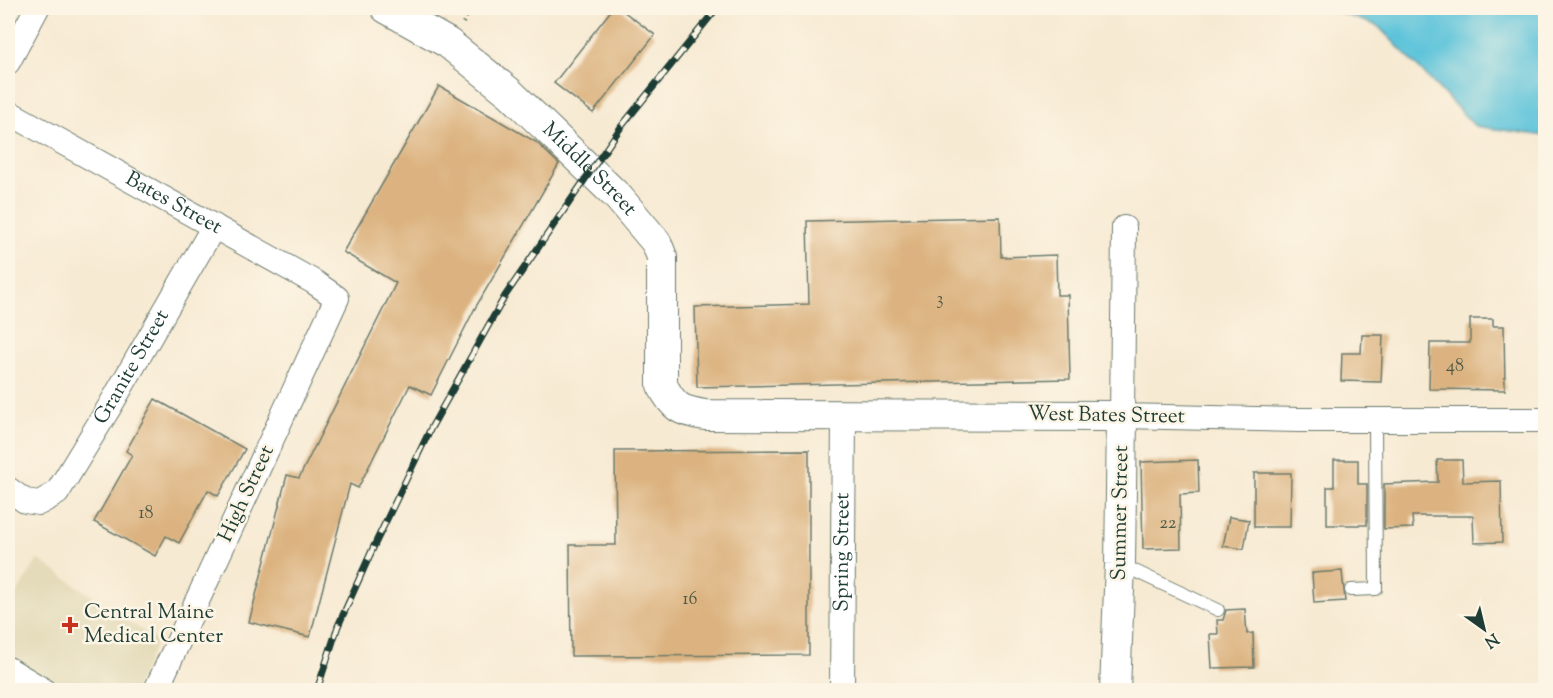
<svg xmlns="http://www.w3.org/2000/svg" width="1553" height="698" font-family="'Sorts Mill Goudy',serif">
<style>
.built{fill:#e4dbba}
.water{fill:#5cc3da;stroke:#3e8087;stroke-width:1.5}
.building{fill:#dcb380}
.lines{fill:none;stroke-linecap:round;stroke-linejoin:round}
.service-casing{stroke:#6b7a6c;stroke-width:14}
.minor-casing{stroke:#6b7a6c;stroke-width:26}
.tertiary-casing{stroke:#6b7a6c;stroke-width:32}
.path{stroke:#6b7a6c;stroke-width:4;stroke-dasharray:1.5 4.5;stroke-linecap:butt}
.service{stroke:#fff;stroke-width:12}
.minor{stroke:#fff;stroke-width:24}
.tertiary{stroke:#fff;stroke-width:30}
.rail-casing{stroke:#1f3d34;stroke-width:7}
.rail{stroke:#fcf5e5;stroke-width:4.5;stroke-dasharray:14;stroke-linecap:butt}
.poi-dot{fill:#c8321e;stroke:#fcf5e5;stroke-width:2}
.labels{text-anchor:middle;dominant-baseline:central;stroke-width:5;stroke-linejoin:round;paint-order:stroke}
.number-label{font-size:18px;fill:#4e5a47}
.street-label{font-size:21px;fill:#1f3d34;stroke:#fcf5e5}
.poi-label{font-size:21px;fill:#1f3d34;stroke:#fcf5e5;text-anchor:start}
</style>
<rect width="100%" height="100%" fill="#fcf5e5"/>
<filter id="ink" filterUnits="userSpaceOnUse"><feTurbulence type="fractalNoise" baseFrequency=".0167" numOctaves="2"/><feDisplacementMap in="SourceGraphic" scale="12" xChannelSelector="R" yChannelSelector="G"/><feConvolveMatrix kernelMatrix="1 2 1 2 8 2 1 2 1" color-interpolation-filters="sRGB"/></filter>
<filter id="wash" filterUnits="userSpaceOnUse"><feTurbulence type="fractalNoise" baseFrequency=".008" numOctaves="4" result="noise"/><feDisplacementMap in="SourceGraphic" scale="24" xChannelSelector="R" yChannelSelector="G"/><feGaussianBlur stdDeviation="1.35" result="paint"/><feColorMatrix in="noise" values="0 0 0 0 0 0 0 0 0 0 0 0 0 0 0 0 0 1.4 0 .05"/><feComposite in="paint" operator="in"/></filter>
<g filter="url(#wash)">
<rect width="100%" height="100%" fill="#f7ead3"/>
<polygon class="built" points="38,559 157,641 135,690 8,690 8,608"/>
<polygon class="water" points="1326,8 1545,8 1545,136 1475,126 1378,26"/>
<g id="blocks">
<g class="building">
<polygon points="613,8 619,8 655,35 593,113 554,83"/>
<polygon points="439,86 536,142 559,164 474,310 431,395 410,385 358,488 350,484 310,637 249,622 287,475 299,478 396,283 343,252"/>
<polygon points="1000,217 1001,257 1056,255 1057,295 1068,295 1070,379 697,387 695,307 809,304 807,221"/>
<polygon points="1470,319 1493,319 1493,326 1504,326 1505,390 1429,389 1430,343 1470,343"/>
<polygon points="1362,335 1383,335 1381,382 1341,381 1342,353 1361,353"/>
<polygon points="155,399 245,449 218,496 208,490 179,543 166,536 155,556 94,522 132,455 126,451"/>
<polygon points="809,450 809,655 571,656 570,545 616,545 615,451"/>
<polygon points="1198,460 1199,493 1180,494 1181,548 1143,549 1141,462"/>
<polygon points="1334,460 1358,460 1358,484 1367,484 1367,525 1327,525 1327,487 1334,487"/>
<polygon points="1437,460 1462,460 1463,482 1501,481 1502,542 1474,543 1473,516 1412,516 1413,528 1384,529 1384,484 1438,482"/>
<polygon points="1254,473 1291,473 1290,527 1254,527"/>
<polygon points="1229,517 1249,520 1244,549 1223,546"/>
<polygon points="1342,571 1345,601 1314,603 1312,573"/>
<polygon points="1245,609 1247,634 1253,633 1254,667 1212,668 1210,634 1218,634 1217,620 1223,620 1226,610"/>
</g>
</g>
</g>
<g filter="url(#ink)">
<use href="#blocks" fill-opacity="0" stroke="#6b7a6c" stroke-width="1.5"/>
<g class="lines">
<defs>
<g id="service">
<polyline points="1122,565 1218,610"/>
<polyline points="1351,590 1376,589 1375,420"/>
</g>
<g id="minor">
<polyline points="8,62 37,8"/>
<path id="s1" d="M8 112 314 282 337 298 156 690"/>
<polyline points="1124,228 1122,416 1299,420 1546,420"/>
<path id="s2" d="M8 489 25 501 39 503 57 493 110 406 214 226"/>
<polyline points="8,669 43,690"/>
<path id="s3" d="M842 690 844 414"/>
</g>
<g id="tertiary">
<path id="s4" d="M386 8 448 43 510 93 618 197 656 242 662 257V385C674 408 680 411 705 415L1122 416 1120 564 1115 690"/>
</g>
</defs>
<use href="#service" class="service-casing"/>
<use href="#minor" class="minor-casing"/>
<use href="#tertiary" class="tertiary-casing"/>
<polyline class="path" points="463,23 471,8"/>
<use href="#service" class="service"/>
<use href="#minor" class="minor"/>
<use href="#tertiary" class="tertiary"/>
<defs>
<polyline id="rail" points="317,690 338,626 374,546 431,428 505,296 621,127 717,8"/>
</defs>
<use href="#rail" class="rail-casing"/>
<use href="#rail" class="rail"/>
</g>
</g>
<path class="poi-dot" d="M67 616h6v6h6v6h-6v6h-6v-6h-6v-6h6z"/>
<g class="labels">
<g class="number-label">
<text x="940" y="300">3</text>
<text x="1455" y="367">48</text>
<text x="146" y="514">18</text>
<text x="1168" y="524">22</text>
<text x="690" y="600">16</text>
</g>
<g class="street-label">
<text stroke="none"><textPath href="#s4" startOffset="261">Middle Street</textPath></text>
<text stroke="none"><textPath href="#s1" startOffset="189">Bates Street</textPath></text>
<text stroke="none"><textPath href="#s2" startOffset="202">Granite Street</textPath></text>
<text transform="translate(1106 416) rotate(1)">West Bates Street</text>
<text transform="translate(247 494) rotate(-65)">High Street</text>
<text transform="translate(1121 513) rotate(-89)">Summer Street</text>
<text stroke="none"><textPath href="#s3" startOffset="138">Spring Street</textPath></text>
</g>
<g class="poi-label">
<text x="84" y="613">Central Maine<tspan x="84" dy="24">Medical Center</tspan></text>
</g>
</g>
<rect width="1553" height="698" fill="none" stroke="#fcf5e5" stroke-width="30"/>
<g transform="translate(1484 629) rotate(146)" stroke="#fcf5e5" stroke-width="4.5" paint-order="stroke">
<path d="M0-4.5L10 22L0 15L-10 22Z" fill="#1f3d34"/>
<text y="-9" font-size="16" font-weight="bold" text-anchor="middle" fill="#1f3d34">N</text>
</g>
</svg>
